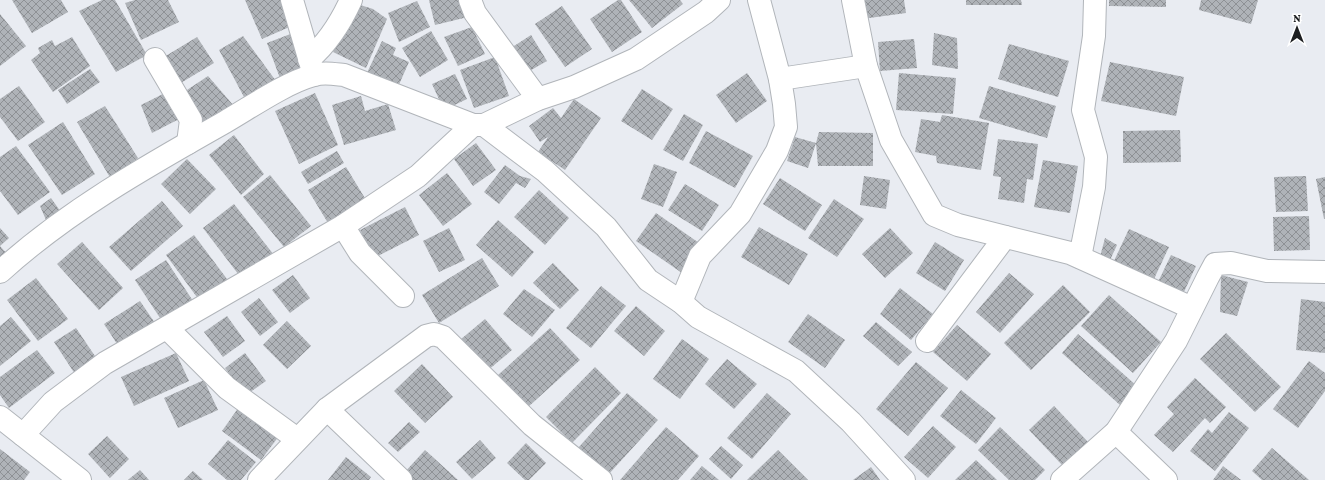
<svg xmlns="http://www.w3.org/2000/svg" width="1325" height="480" font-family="'Crimson Pro',serif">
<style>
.building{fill:url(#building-cross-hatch)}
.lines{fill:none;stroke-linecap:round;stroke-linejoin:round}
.minor-casing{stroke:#b1b5ba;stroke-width:24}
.minor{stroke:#fff;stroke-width:22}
</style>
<defs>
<pattern id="building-cross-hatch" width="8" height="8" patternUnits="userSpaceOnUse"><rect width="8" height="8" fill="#afb3b8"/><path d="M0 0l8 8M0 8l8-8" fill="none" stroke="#8e9195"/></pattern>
</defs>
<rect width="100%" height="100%" fill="#e9ecf2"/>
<g class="building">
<polygon points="12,0 61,0 68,12 32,33"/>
<polygon points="102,0 115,0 147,55 116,72 79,11"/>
<polygon points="135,0 168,0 179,22 141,40 125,3"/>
<polygon points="245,0 283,0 294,25 262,39"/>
<polygon points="429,0 463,0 468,17 435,25"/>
<polygon points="618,0 621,0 642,32 612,52 590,19"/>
<polygon points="629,0 680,0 683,4 652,28"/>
<polygon points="860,0 904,0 906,13 862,19"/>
<polygon points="966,0 1021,0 1022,5 966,5"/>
<polygon points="1109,0 1166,0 1166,7 1109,6"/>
<polygon points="1201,0 1258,0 1251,24 1199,10"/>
<polygon points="417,1 430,27 399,42 388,13"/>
<polygon points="357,4 373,9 387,19 366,68 333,52"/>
<polygon points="562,6 592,49 565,67 535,24"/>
<polygon points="0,14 26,46 0,66"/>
<polygon points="472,27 485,54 458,66 444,37"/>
<polygon points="431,31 448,60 420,77 402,48"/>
<polygon points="293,33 307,71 281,81 267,43"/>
<polygon points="934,33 957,38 958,69 932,65"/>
<polygon points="531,35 547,61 526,73 511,48"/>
<polygon points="243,36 276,81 244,97 219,50"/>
<polygon points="72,37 90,66 53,92 31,60 40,53 38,48 52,40 55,46"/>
<polygon points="197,37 214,63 179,84 164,57"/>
<polygon points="914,39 917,68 880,71 878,42"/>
<polygon points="382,41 396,48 393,55 409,62 397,89 366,75"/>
<polygon points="1009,44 1069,61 1058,97 998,79"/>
<polygon points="495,57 509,96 474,108 460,70"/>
<polygon points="1110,62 1184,77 1176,116 1101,101"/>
<polygon points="90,69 100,82 67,104 58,90"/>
<polygon points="747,73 767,101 736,123 716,95"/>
<polygon points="899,73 956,78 953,114 896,110"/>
<polygon points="455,74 467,99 444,110 432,84"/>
<polygon points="208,76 234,106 201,128 184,92"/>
<polygon points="19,86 45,122 18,141 0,117 0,99"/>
<polygon points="989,86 1056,106 1047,138 979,118"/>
<polygon points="642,89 673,109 652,140 621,121"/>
<polygon points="167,92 183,117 152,133 141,105"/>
<polygon points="315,93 338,145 299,164 275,111"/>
<polygon points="361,96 365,111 388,104 396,130 344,145 332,105"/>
<polygon points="574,99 601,118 565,170 538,152 548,137 540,142 529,126 553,108 561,118"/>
<polygon points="105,106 138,158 111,179 77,122"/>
<polygon points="684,114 703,125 683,161 663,150"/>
<polygon points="942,115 989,123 981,170 937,163 936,156 915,152 921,119 940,122"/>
<polygon points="63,122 95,174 62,195 28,145"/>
<polygon points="1180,130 1181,162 1123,163 1123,131"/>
<polygon points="706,131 753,156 735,188 689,163"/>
<polygon points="819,132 873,133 873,166 818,166 816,143"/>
<polygon points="234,135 264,174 241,195 209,155"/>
<polygon points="795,137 816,143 808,168 787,161"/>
<polygon points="998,139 1038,144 1033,180 1027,179 1024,203 998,199 1001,177 993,176"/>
<polygon points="476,143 496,170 473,186 454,159"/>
<polygon points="16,146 50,192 18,215 0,191 0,157"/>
<polygon points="337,151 344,163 308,184 301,172"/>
<polygon points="187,159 216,189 190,214 161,184"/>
<polygon points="1043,160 1078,166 1070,213 1034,207"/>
<polygon points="654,164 677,172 663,207 641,199"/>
<polygon points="505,165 520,176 531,179 525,188 516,183 499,204 484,192"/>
<polygon points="346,167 366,200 328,223 308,190"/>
<polygon points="447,173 472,204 443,226 419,195"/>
<polygon points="270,175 311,226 284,247 243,197"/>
<polygon points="864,176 890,180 886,209 860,205"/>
<polygon points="1306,176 1308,211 1276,212 1274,177"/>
<polygon points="1325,177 1325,219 1324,219 1316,179"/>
<polygon points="780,178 822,205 805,231 763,204"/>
<polygon points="685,184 719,205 702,231 668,210"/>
<polygon points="539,190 569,218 545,245 514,217"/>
<polygon points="51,198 63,215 28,235 46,220 40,206"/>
<polygon points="834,199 864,219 837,257 808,238"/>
<polygon points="162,201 183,226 131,271 109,247"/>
<polygon points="234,204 274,255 242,279 203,228"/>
<polygon points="405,207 419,235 374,258 360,230"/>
<polygon points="656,213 702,245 682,273 636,241"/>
<polygon points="1309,216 1310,250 1274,251 1273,217"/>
<polygon points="498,220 534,252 512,277 476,245"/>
<polygon points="759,227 808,254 789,285 741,257"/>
<polygon points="0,228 9,238 0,246 8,255 0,262"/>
<polygon points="449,228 465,260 439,272 423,241"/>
<polygon points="890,228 913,253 885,278 862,254"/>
<polygon points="1129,229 1169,247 1153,281 1113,263"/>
<polygon points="194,235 230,283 202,304 166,255"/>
<polygon points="1105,238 1117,245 1110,260 1100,257"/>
<polygon points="82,242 123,288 99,310 57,264"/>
<polygon points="935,242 964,260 945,291 916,273"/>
<polygon points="1171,255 1196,266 1183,294 1158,282"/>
<polygon points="482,258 499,286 439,323 422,295"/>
<polygon points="166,260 195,304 164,324 135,280"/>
<polygon points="553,263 579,290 560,309 533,283"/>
<polygon points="1009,273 1034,294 1000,333 976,312"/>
<polygon points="293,275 310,298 290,313 272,290"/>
<polygon points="1221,275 1248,282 1237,316 1220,312"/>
<polygon points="36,278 68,319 38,341 7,300"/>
<polygon points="1063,285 1090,312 1031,370 1004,343"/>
<polygon points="601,286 626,306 591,348 566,328"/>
<polygon points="900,288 933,314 911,340 880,314"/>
<polygon points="524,289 555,310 532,337 503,314"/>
<polygon points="1109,295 1161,342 1133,373 1081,326"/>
<polygon points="259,298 278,322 260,336 241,312"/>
<polygon points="1301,299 1325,302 1325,353 1296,350"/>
<polygon points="140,301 157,326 121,350 104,324"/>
<polygon points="636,306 665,331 644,356 614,331"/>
<polygon points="808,314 845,340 825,368 788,342"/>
<polygon points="227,316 245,341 223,357 204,332"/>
<polygon points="11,317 31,341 0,366 0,326"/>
<polygon points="485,319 512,350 487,371 460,340"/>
<polygon points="287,321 311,346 287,369 263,345"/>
<polygon points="876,322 912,352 898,366 863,336"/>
<polygon points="957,325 991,354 967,381 933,352"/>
<polygon points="76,328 97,359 75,374 54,342"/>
<polygon points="550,328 580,360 528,407 498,375"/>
<polygon points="1226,333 1281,387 1255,412 1200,359"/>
<polygon points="1078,334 1137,386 1120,405 1062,353"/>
<polygon points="682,339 709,359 680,399 653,379"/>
<polygon points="37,350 55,373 9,408 0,395 0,377"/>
<polygon points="176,353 189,381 134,406 121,377"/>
<polygon points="245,353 266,381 246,395 225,368"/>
<polygon points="727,359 757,384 734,409 705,384"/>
<polygon points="1309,361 1325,373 1325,391 1298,428 1273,409"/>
<polygon points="916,362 948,388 908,436 876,409"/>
<polygon points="422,364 453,397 425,423 394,391"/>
<polygon points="595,367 621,393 572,443 546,417"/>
<polygon points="1195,378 1226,407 1210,423 1205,418 1173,452 1154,435 1174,414 1167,407"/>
<polygon points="204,380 218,410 178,428 164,398"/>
<polygon points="961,390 996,418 976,444 940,416"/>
<polygon points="627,393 658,420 608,475 578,448"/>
<polygon points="767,393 791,414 752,459 727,438"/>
<polygon points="1054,406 1090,444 1064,467 1029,430"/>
<polygon points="239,407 279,436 261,460 222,431"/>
<polygon points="1229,412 1249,428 1215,471 1190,451 1208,429 1212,433"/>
<polygon points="409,422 420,432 398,452 388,443"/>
<polygon points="933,426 956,447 928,478 904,457"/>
<polygon points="666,427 699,456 678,480 620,480"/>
<polygon points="1000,427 1045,470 1035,480 1009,480 978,450"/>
<polygon points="107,436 129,459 110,478 88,454"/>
<polygon points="228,440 256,462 241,480 227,480 208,464"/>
<polygon points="480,440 496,458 472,479 456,462"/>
<polygon points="526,443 546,463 529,480 525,480 507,463"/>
<polygon points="721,446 743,465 731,479 709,459"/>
<polygon points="1272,448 1309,480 1262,480 1252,471"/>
<polygon points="0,449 30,472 24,480 0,480"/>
<polygon points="425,450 458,480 411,480 404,473"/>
<polygon points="778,450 808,480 747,480"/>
<polygon points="346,457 371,477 369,480 328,480"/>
<polygon points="976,460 997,480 955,480"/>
<polygon points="702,466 719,480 690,480"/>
<polygon points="1223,466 1241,480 1213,480"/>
<polygon points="871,467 880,480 853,480"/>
<polygon points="140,470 149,480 128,480"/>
<polygon points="193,471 203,480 184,480"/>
</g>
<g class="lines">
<defs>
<g id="minor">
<polyline points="292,0 314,75"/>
<polyline points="470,0 475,13 538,99"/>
<polyline points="853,0 866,66 891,140 934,215 958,225 1070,253 1192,308"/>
<polyline points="155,59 191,120 188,143"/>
<path d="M309 59C328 43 341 22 351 0"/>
<polyline points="780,79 866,66"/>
<polyline points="484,125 545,171 606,227 648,280 681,302 698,317 796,371 851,422 904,480"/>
<polyline points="343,226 360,253 403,296"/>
<polyline points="1080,257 1094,187 1096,157 1083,110 1094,36 1095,0"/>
<path d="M0 272C67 211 147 166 225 122 251 107 285 83 314 75 323 72 334 74 344 75L473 125H484L538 99 574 87 636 59 706 12 719 0"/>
<polyline points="681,302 700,256 740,214 777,151 786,127 784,104 780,79 759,0"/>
<polyline points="167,328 227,388 297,439"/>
<polyline points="927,341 1005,237"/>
<polyline points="327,409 401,480"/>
<polyline points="0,417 80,480"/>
<polyline points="1116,432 1166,480"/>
<polyline points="23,435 53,402 105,363 343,226 418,176 473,125"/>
<polyline points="259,480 327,409 426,336 434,334 443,337 532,425 601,480"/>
<polyline points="1062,480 1116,432 1176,341 1208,277 1215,264 1231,263 1267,271 1325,272"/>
</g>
</defs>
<use href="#minor" class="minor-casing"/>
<use href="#minor" class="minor"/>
</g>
<g transform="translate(1297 28)" stroke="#ffffff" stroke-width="3" paint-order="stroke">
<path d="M0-3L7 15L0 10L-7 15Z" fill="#1c1e20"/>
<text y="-6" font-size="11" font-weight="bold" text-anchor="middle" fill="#1c1e20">N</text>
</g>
</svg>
